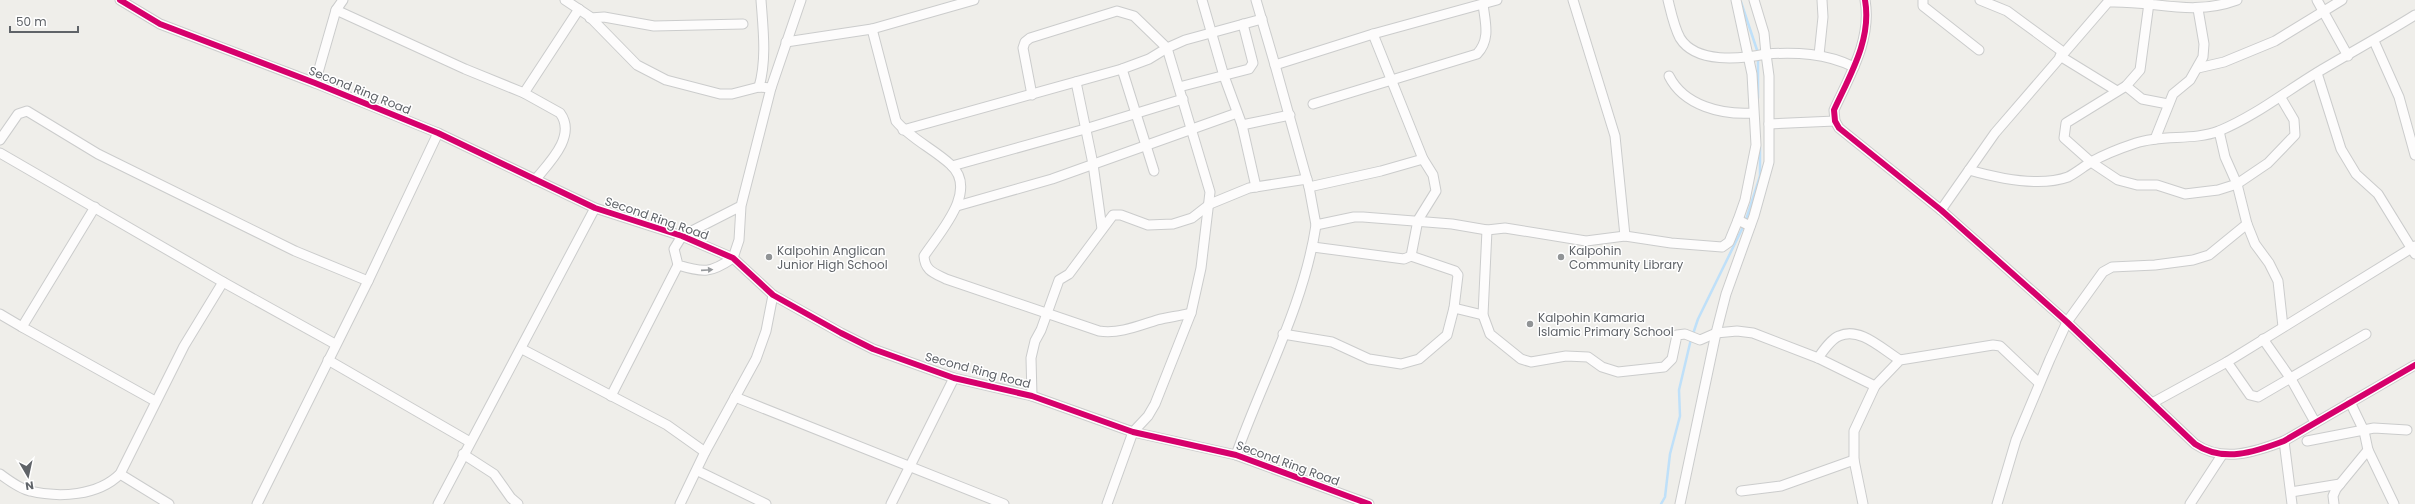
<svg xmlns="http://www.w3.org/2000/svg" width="2415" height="504" font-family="Poppins,sans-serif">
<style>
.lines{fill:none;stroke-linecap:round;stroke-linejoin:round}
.stream{stroke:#bfe0f9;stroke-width:2.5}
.minor-casing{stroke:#cbcccc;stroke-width:11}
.minor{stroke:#fdfcfc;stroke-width:9}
.cycleway-casing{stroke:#fff;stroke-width:8}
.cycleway{stroke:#d6006c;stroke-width:6}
.oneway{fill:#96999c}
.poi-dot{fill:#919496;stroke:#fff;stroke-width:1.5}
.labels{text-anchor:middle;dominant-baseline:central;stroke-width:3;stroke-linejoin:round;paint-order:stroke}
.street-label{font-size:12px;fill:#5f6368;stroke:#fff}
.poi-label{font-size:12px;fill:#5f6368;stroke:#fff;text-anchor:start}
</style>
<rect width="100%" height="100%" fill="#efeeea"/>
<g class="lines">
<g class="stream">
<polyline points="1741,2 1758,53"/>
<polyline points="1758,98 1758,58"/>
<polyline points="1693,334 1698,319 1745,223 1760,176 1760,147"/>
<polyline points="1661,504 1665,497 1670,454 1680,416 1679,390 1691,339"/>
</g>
<defs>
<g id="minor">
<polyline points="120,0 160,24 315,83 438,133 595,208 682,236 733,258 773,295 841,333 873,349 954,378 1032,396 1133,432 1236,455 1369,504"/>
<polyline points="565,0 589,16 637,65 666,80 720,94 732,94 759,87 771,88"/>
<polyline points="1202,0 1224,76 1242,125 1256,187"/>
<polyline points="1256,0 1275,65 1373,34 1497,0"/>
<polyline points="1573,0 1615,136 1625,236"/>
<path d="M1668 0C1671 12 1674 27 1680 38 1696 64 1741 59 1766 54L1769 76V162L1754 216 1726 294 1716 333 1680 504"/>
<polyline points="1736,0 1752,74 1756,145 1745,200 1738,220"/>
<path d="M1754 0 1764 33 1766 54C1796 52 1826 53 1854 67"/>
<path d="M1865 0C1872 39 1850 75 1834 110L1835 121 1839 128 1941 210 2067 322 2195 444C2223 463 2255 452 2284 441L2415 365"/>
<polyline points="1923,0 1923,6 1979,50"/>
<polyline points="1980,0 2007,11 2063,52"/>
<polyline points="2317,0 2348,56"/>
<polyline points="2149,3 2140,70 2126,86 2066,123 2064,138 2091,162 2118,180 2137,185 2157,185 2185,194 2218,190 2237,184 2268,163 2295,135 2294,120 2281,98"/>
<path d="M336 10 465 69 524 93 560 113C577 136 549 163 535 180"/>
<polyline points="590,18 604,17 654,26 743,24"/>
<path d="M872 29 896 121C911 139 934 149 951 165 979 191 939 233 924 256 925 271 934 273 946 279L1099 331C1119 334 1138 326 1157 320 1168 317 1180 316 1191 313"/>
<polyline points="2374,41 2399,97 2415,155"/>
<polyline points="786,42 872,29 974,0"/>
<polyline points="1819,55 1823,17 1822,0"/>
<polyline points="2060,56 2117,91"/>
<polyline points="1275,65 1309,187 1316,225 1354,217 1363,217 1452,224 1487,230 1505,228 1586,241 1625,236 1671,243 1722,247 1729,242 1738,220 1750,226"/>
<polyline points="2198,68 2224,62 2275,41 2342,0"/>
<polyline points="1122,69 1154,171"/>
<polyline points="2317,73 2341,149 2356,174 2378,194 2415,254"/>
<path d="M1669 76C1684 106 1722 115 1753 113"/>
<polyline points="1076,82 1093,164 1102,229"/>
<polyline points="315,83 336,10 343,0"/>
<polyline points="2126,86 2142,99 2168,104"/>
<path d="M759 87C767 59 763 28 761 0"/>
<polyline points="1179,87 1249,69 1253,63 1243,24"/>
<polyline points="524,93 579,9"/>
<polyline points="1032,95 1023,48 1025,42 1030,38 1117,11 1134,16 1167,48 1210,192 1201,268 1191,313 1155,404 1148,416 1133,432 1107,504"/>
<path d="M1313 104 1477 54C1491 39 1485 22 1483 4"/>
<polyline points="1769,124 1835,121"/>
<polyline points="1242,125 1290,115"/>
<polyline points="903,130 1122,69 1149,59 1167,48 1185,40 1262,19"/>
<polyline points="2219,131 2225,157 2237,184 2247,224 2255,244 2269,263 2278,281 2283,327"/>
<polyline points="2155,139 2173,94 2190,80 2203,57 2204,44 2198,9"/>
<polyline points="0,140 18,114 27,111 98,154 295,251 368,281"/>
<polyline points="0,153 223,282 335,344"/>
<polyline points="952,166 1085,129 1183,99"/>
<path d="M1969 170C1997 178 2040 187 2068 177 2076 173 2083 167 2091 162 2105 154 2121 148 2136 143 2163 134 2193 141 2219 131 2255 116 2285 92 2318 72 2350 53 2383 35 2415 15"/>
<polyline points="1309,187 1381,171 1423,159"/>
<path d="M741 206 682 236 674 249 678 265C704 273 711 273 733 258L739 240 741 206 771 88 801 0"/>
<polyline points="957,206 1052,179 1237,113"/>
<polyline points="95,207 22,327 155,401"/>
<path d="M1941 210 1995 133 2108 2C2153 0 2191 17 2237 0"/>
<polyline points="1487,230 1483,315 1490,334 1521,359 1531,362 1566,356 1588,357 1602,367 1618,372 1664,367 1672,359 1677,335 1685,334 1700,340 1716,333 1737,331 1753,333 1818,358 1875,386"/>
<polyline points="1313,247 1404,259 1411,256 1418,220 1436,191 1433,175 1423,159 1373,34"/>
<polyline points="1454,308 1483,315"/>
<polyline points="0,314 22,327"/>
<polyline points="1283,334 1332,342 1369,359 1401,364 1419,359 1447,335 1454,308 1458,275 1455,271 1411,256"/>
<polyline points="2263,339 2291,379 2315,422"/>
<polyline points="522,349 667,425 705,452"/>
<path d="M1818 358C1823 351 1831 339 1839 336 1860 326 1883 350 1900 360"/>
<polyline points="328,360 470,442"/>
<polyline points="2227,362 2250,395 2258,397 2366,334"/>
<polyline points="611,396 678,265"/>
<polyline points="1032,396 1031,358 1035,341 1041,330 1059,280 1069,274 1113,215 1121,215 1148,225 1173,224 1192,218 1210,204 1249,188 1307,179"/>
<polyline points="735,397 1004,504"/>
<polyline points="2154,402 2227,362 2415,246"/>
<polyline points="2284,441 2292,504"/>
<polyline points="2307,441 2374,428 2407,430"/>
<polyline points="2368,450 2394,504"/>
<polyline points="463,454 494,474 511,498 518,504"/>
<path d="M1236 455C1263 379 1304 305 1316 225"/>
<polyline points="698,471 766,504"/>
<path d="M0 474C8 480 20 489 30 491 59 498 98 496 120 474L184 346 223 282"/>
<polyline points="120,474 169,504"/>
<polyline points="1741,491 1781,486 1854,460"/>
<polyline points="2291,492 2340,484"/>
<polyline points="257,504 368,281 438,133"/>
<polyline points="438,504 595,208"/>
<polyline points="680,504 705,452 756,359 766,331 773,295"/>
<polyline points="891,504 954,378"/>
<polyline points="1863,504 1854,460 1854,431 1875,386 1900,360 1993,345 2000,346 2039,383"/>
<polyline points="1997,504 2016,440 2050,359 2067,322 2103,272 2112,267 2155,265 2193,260 2209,255 2247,224"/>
<polyline points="2190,504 2222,455"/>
<polyline points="2334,504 2333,496 2336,489 2368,450 2364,431 2350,402"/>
</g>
</defs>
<use href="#minor" class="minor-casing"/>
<use href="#minor" class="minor"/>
<defs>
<g id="cycleway">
<polyline points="120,0 160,24 315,83 438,133 595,208 682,236 733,258 773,295 841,333 873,349 954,378 1032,396 1133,432 1236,455 1369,504"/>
<path d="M1865 0C1872 39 1850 75 1834 110L1835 121 1839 128 1941 210 2067 322 2195 444C2223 463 2255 452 2284 441L2415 365"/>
</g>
</defs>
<use href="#cycleway" class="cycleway-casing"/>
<use href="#cycleway" class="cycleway"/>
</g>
<defs><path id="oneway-solid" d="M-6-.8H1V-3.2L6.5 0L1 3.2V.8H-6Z"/></defs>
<use class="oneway" href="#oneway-solid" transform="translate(707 270) rotate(-4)"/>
<g class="poi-dot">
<circle cx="769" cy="257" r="4"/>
<circle cx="1561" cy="257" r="4"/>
<circle cx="1530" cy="324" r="4"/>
</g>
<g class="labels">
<g class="street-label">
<text transform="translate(360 90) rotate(22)">Second Ring Road</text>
<text transform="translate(657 218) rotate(19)">Second Ring Road</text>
<text transform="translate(978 370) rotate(15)">Second Ring Road</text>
<text transform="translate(1288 463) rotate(20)">Second Ring Road</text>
</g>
<g class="poi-label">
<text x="777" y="250">Kalpohin Anglican<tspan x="777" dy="14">Junior High School</tspan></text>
<text x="1569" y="250">Kalpohin<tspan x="1569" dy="14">Community Library</tspan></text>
<text x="1538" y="317">Kalpohin Kamaria<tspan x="1538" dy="14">Islamic Primary School</tspan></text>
</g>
</g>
<g transform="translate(28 476) rotate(171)" stroke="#ffffff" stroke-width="3" paint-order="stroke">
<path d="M0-3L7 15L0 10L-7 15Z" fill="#5f6368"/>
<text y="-6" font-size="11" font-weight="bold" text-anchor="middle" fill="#5f6368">N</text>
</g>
<path d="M10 26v6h68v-6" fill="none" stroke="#5f6368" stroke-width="2"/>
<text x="16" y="26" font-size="12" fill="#5f6368" stroke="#ffffff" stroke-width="3" paint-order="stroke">50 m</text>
</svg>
